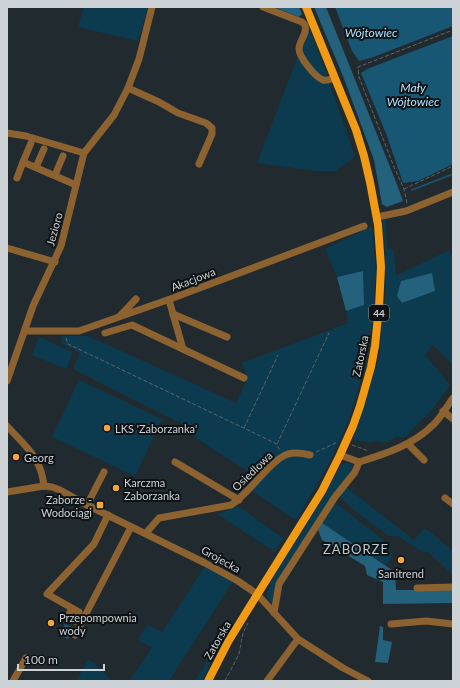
<svg xmlns="http://www.w3.org/2000/svg" width="460" height="688" font-family="Lato,sans-serif">
<style>
.green{fill:#0c3b4f}
.forest{fill:#24617d}
.water{fill:#185773}
.lines{fill:none;stroke-linecap:round;stroke-linejoin:round}
.stream{stroke:#185773;stroke-width:1.5}
.path{stroke:#5c6468;stroke-width:1;stroke-dasharray:4 2;stroke-linecap:butt}
.minor{stroke:#8c6231;stroke-width:7}
.major{stroke:#f09a16;stroke-width:8}
.poi-dot{fill:#f2a541;stroke:#0e1214;stroke-width:1.5}
.labels{text-anchor:middle;dominant-baseline:central;stroke-width:4;stroke-linejoin:round;paint-order:stroke}
.shield{fill:#0e1214;stroke:#93989c;stroke-width:1}
.shield-label{font-size:10px;font-weight:bold;fill:#ccd2d6}
.street-label{font-size:11px;fill:#ccd2d6;stroke:#0e1214}
.poi-label{font-size:11px;fill:#ccd2d6;stroke:#0e1214;text-anchor:start}
.water-label{font-size:12px;font-style:italic;fill:#b0e2fd;stroke:#0e1214}
.quarter-label{font-size:13px;letter-spacing:1px;fill:#bcc8cf;stroke:#0e1214}
</style>
<rect width="100%" height="100%" fill="#212a2f"/>
<g class="green">
<polygon points="84,7 148,7 138,41 78,27"/>
<polygon points="310,31 324,67 355,157 335,171 316,171 257,163 305,38 307,33"/>
<polygon points="389,217 390,219 386,221 387,248 394,250 396,276 449,250 453,259 453,365 433,345 425,355 450,385 432,410 405,437 396,437 384,443 376,441 370,443 363,441 353,440 379,357 386,287 385,248 382,220"/>
<polygon points="372,226 376,272 372,323 364,369 350,416 342,435 328,465 297,519 294,519 252,491 252,474 182,429 184,425 73,369 80,353 61,343 62,336 88,336 236,403 248,378 242,363 348,323 346,311 364,305 363,271 337,277 325,249"/>
<polygon points="39,337 73,352 66,369 32,355"/>
<polygon points="79,380 162,419 135,476 52,437"/>
<path d="M346 463 351 464 353 469 333 495 276 585 272 605C266 597 265 594 271 585L269 584 324 496 341 465Z"/>
<polygon points="346,487 414,540 425,528 453,551 453,575 427,551 424,553 398,536 389,536 359,514 340,497"/>
<polygon points="337,504 382,539 385,544 384,546 393,555 386,566 322,523 333,505"/>
<polygon points="238,506 283,538 275,552 217,514"/>
<polygon points="206,565 233,581 169,681 129,681 152,648 138,640 147,624 162,632"/>
<polygon points="223,634 202,681 195,681"/>
<polygon points="89,659 112,681 76,681"/>
</g>
<g class="forest">
<polygon points="274,7 299,7 302,14 299,17"/>
<polygon points="314,7 326,7 396,182 403,201 387,207 382,204 374,160 343,76"/>
<polygon points="363,271 364,305 346,311 337,277"/>
<polygon points="432,273 435,291 402,303 397,296 401,281"/>
<polygon points="322,523 395,572 396,590 453,590 453,603 383,604 383,582 367,575 365,566 322,540 318,530"/>
<polygon points="380,626 383,627 383,640 392,642 388,663 375,662"/>
</g>
<g class="water">
<polygon points="335,7 453,7 453,26 371,58 359,61 352,51"/>
<polygon points="453,36 453,164 418,181 403,183 387,136 361,73 367,69"/>
<polygon points="65,624 74,628 68,639 59,635"/>
</g>
<g class="lines">
<polyline class="stream" points="412,190 453,174"/>
<g class="path">
<polyline points="404,189 453,166"/>
<polyline points="407,203 404,189 394,167 359,77 358,67 453,30"/>
<polyline points="66,338 68,344 275,443 281,451"/>
<polyline points="244,428 278,355"/>
<polyline points="277,444 329,333"/>
<polyline points="352,445 369,451"/>
<polyline points="316,452 338,442"/>
<polyline points="225,681 239,654 243,633 248,623"/>
</g>
<g class="minor">
<path d="M263 7 302 22 305 25C308 34 299 40 299 49 299 57 315 77 323 80 327 81 331 79 335 78"/>
<polyline points="128,88 159,102 178,113 206,123 212,128 212,134 199,164"/>
<polyline points="7,133 26,136 84,153"/>
<polyline points="23,162 31,143"/>
<polyline points="36,167 44,149"/>
<polyline points="55,175 63,156"/>
<polyline points="17,178 23,162 76,185"/>
<polyline points="377,217 406,211 453,192"/>
<polyline points="7,248 55,262"/>
<polyline points="169,300 183,349"/>
<polyline points="173,314 227,337"/>
<polyline points="120,316 136,299"/>
<polyline points="25,331 79,331 173,298 364,226"/>
<polyline points="105,333 132,325 244,378"/>
<polyline points="7,381 33,306 61,246 84,153 114,115 128,88 139,59 152,7"/>
<polyline points="443,411 453,419"/>
<path d="M7 426C26 447 41 457 44 486"/>
<polyline points="408,444 424,460"/>
<path d="M340 455 359 462C385 454 413 445 433 425 441 418 447 406 453 398"/>
<polyline points="175,462 239,500"/>
<polyline points="7,492 44,486 52,487 60,490 87,505 205,563 238,581 257,594 298,639 343,668 368,681"/>
<polyline points="445,498 453,504"/>
<polyline points="87,505 104,472"/>
<path d="M146 533 159 518 231 505C250 493 270 460 288 454 296 452 302 453 310 455"/>
<polyline points="417,588 453,587"/>
<polyline points="72,608 68,617 75,621 79,612 47,594 94,544 108,515"/>
<polyline points="274,613 279,584 335,497 355,472 359,462"/>
<polyline points="391,624 426,621 453,624"/>
<polyline points="75,635 131,527"/>
<polyline points="13,681 26,658"/>
<polyline points="267,681 298,639"/>
</g>
<polyline class="major" points="208,681 228,642 247,611 322,491 340,455 353,426 360,406 371,367 375,346 379,307 381,267 378,225 370,182 364,156 356,130 306,7"/>
</g>
<g class="poi-dot">
<circle cx="107" cy="428" r="4"/>
<circle cx="16" cy="457" r="4"/>
<circle cx="116" cy="488" r="4"/>
<rect x="96" y="501" width="8" height="8" rx="2"/>
<circle cx="401" cy="560" r="4"/>
<circle cx="51" cy="623" r="4"/>
</g>
<g class="labels">
<rect class="shield" x="369" y="305" width="20" height="16" rx="3"/>
<g class="shield-label">
<text x="379" y="313">44</text>
</g>
<g class="street-label">
<text transform="translate(54 229) rotate(-75)">Jezioro</text>
<text transform="translate(193 279) rotate(-21)">Akacjowa</text>
<text transform="translate(360 356) rotate(-78)">Zatorska</text>
<text transform="translate(252 471) rotate(-44)">Osiedlowa</text>
<text transform="translate(221 559) rotate(29)">Grojecka</text>
<text transform="translate(217 640) rotate(-60)">Zatorska</text>
</g>
<g class="poi-label">
<text x="115" y="428">LKS 'Zaborzanka'</text>
<text x="24" y="457">Georg</text>
<text x="124" y="482">Karczma<tspan x="124" dy="13">Zaborzanka</tspan></text>
<text x="92" y="499" text-anchor="end">Zaborze -<tspan x="92" dy="13">Wodociągi</tspan></text>
<text x="401" y="573" text-anchor="middle">Sanitrend</text>
<text x="59" y="617">Przepompownia<tspan x="59" dy="13">wody</tspan></text>
</g>
<g class="water-label">
<text x="371" y="32">Wójtowiec</text>
<text x="413" y="87">Mały<tspan x="413" dy="14">Wójtowiec</tspan></text>
</g>
<g class="quarter-label">
<text x="356" y="549">ZABORZE</text>
</g>
</g>
<rect width="460" height="688" fill="none" stroke="#ccd2d6" stroke-width="16"/>
<path d="M18 664v6h86v-6" fill="none" stroke="#ccd2d6" stroke-width="2"/>
<text x="24" y="664" font-size="12" fill="#ccd2d6" stroke="#0e1214" stroke-width="3" paint-order="stroke">100 m</text>
</svg>
